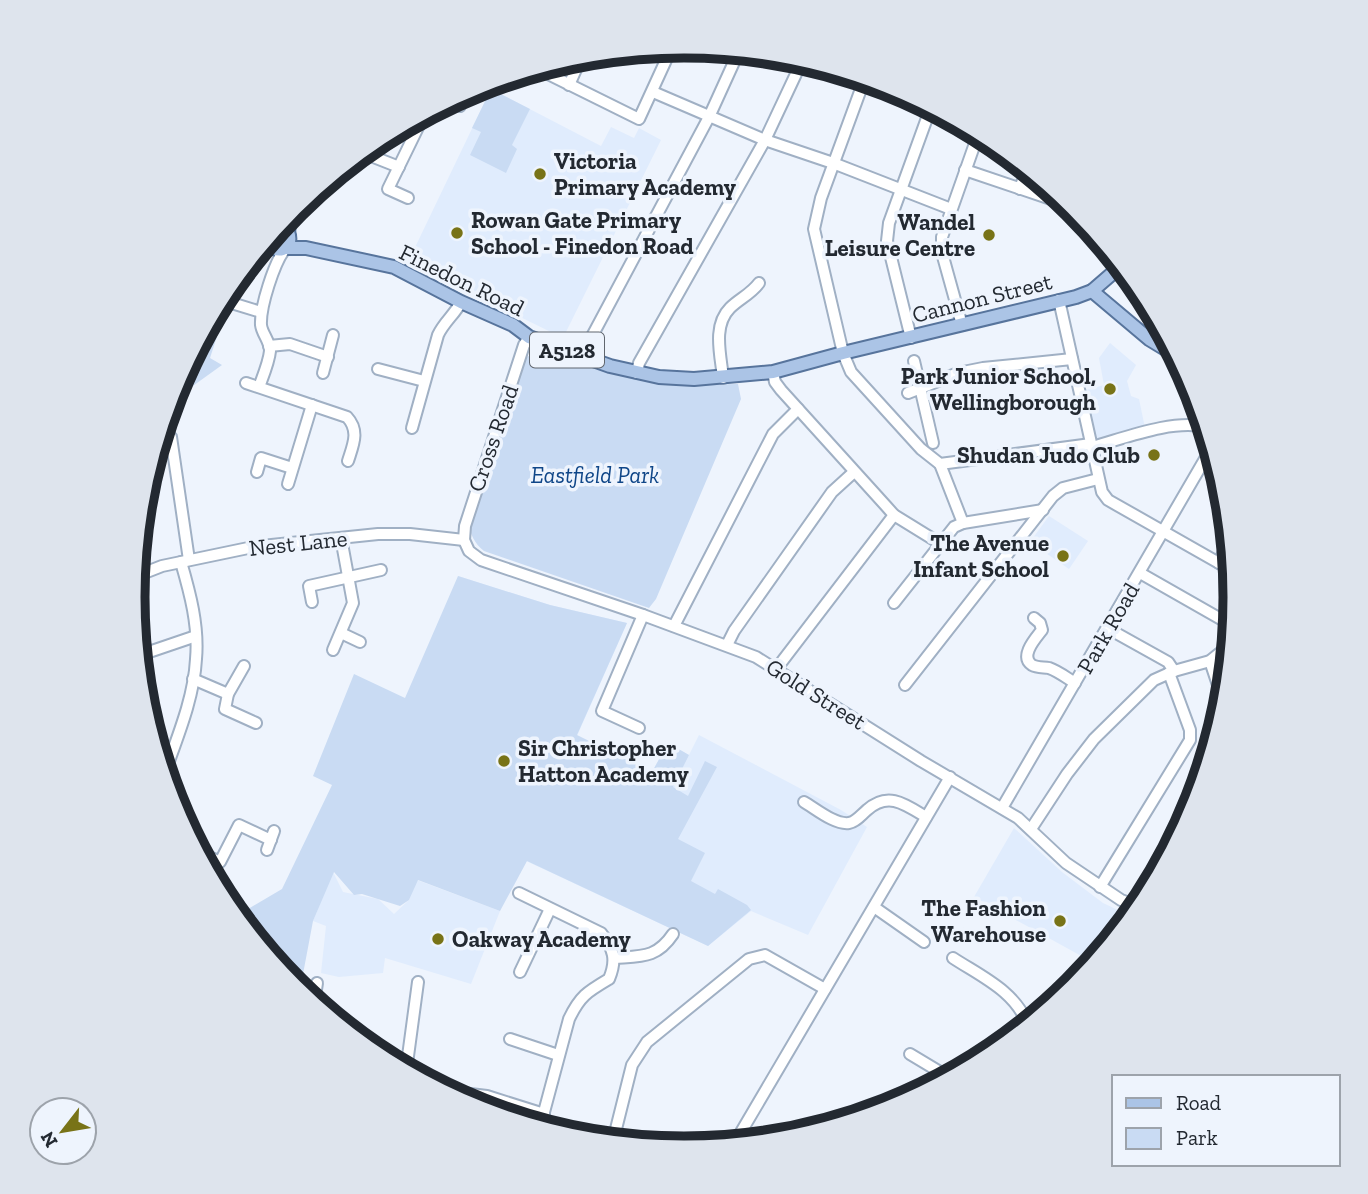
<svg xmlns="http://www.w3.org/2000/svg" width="1368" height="1194" font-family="'Zilla Slab',serif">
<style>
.built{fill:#e0ecfd}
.green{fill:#c9dbf3}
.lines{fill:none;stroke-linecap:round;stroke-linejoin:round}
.minor-casing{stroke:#a0b0c4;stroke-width:14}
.major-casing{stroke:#57749c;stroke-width:16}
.minor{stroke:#fff;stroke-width:10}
.major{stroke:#abc4e6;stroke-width:12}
.poi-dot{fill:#787317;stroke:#eef4fd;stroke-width:2.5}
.labels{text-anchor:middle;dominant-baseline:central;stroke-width:7;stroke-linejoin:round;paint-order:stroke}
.shield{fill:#eef4fd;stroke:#60666e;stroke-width:2}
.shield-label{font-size:21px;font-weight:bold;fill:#232931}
.poi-label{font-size:23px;font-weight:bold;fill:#232931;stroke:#eef4fd;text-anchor:end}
.street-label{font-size:23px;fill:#232931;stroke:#eef4fd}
.park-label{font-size:23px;font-style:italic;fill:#0f4688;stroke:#eef4fd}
.rim{fill:none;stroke:#232931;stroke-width:9}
</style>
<rect width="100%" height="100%" fill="#eef4fd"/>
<g class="built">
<polygon points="491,89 601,146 611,127 634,138 639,128 661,140 563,338 408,262"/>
<polygon points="1110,343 1136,365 1127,381 1131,396 1139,399 1145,428 1099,439 1093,435 1079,392 1104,385 1099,358"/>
<polygon points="1049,516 1088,541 1069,569 1030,542"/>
<polygon points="458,576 550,605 627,623 577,736 652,772 668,743 689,755 699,735 841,810 867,827 808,935 751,911 708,946 522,859"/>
<polygon points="1014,828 1062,872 1103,903 1120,911 1108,945 1094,963 974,897"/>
<polygon points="333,872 343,892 378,899 394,914 409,900 417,880 500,911 471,984 385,958 383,973 339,977 321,973 326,926 313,921"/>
</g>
<g class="green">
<polygon points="491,89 530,109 512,145 517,149 506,173 470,155 481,132 472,128"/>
<polygon points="211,319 210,322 220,327 210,358 222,365 190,388 171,397 175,386"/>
<path d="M541 349 565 354 607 372 671 385 738 384 741 399 656 599 649 608 484 551C474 543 471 535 468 523L527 357Z"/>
<polygon points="458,576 550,605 627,623 577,735 652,772 668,743 689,755 673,787 688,796 705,761 717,767 678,839 705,853 691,881 715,894 718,889 747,905 751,910 708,946 527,861 500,911 418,880 409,900 400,906 362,894 354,895 334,872 313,921 303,974 283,974 225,903 243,912 282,889 332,785 313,776 354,674 405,698"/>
</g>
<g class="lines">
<defs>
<g id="minor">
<polyline points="536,68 639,119 672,47"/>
<polyline points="865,78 821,198 814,229 843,353 851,372 921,449 940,464 1091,444"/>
<polyline points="569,85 582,56"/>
<polyline points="653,92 765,140 833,163 951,209"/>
<polyline points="447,101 460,106"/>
<polyline points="361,152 399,167"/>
<polyline points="965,170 1060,202 1084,219"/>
<polyline points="1020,189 1027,168"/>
<polyline points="408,198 388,189 425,113"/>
<polyline points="1059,300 1102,492 1108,500 1233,571"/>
<polyline points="225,301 261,312"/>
<polyline points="962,325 942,253 942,237 979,132"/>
<polyline points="529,337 524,345 465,526 464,540 469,551 481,560 643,615 756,657 921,761 1018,818 1066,863 1121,900 1140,907"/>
<polyline points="911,338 887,241 889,223 931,107"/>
<polyline points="269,346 290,344 328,357"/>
<polyline points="582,355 709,117 739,51"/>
<polyline points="914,361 933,443"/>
<polyline points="378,369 424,381"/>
<polyline points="773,372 775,382 781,390 886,506 894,515 941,544"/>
<polyline points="323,373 333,335"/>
<polyline points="637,373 639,363 765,140 803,59"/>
<path d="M723 378C721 356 712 326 730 308 739 299 751 294 759 283"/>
<path d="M246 383 347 417C360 431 353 445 348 461"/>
<path d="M259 387C263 376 269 362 270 351 270 341 262 334 261 325 260 307 274 263 285 249"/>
<polyline points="908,393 958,373 983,368 1072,359"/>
<path d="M412 428 438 335C444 322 455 314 461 302"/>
<polyline points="171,437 189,560"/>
<path d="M1092 447C1125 438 1172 419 1206 427"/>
<polyline points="940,464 963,523"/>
<polyline points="257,472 261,458 292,468"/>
<polyline points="288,484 312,405"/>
<polyline points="1219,563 1230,537"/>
<polyline points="1140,573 1233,626"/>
<polyline points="134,577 162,566 253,547 378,534 410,534 464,540"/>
<polyline points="312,602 309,586 381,570"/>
<polyline points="894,603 954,527 963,523 1043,510"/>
<path d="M1034 618 1040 623 1042 630C1036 638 1019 656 1032 665 1037 668 1044 667 1049 668 1058 671 1067 678 1075 683"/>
<polyline points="674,626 773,434 798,409"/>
<polyline points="1107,628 1168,662 1174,671"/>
<polyline points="341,633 360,642"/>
<polyline points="727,645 734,631 832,492 854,472"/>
<polyline points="333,650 353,603 341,538"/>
<polyline points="139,660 146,653 196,636"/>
<polyline points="1210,661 1225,706"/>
<polyline points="244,666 228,694 225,709 256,723"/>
<polyline points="777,668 894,515"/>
<polyline points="193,679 228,694"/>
<polyline points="905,685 1053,496 1063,488 1098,479"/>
<polyline points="639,728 602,711 643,615"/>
<path d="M164 775C177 738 194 698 196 659 199 626 190 593 181 562"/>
<path d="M804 802C816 809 835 825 849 823 856 822 861 815 867 810 888 791 905 804 926 817"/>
<polyline points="1002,808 1212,447"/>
<polyline points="1031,829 1067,774 1094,739 1154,680 1174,671 1210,661 1231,644"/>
<polyline points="267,850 274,831"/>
<polyline points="197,851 220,862 239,825 271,840"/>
<polyline points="1100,887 1190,740 1190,730 1169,673"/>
<path d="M519 893 601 933C614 949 617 960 609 979 587 992 580 996 569 1019L540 1127"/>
<polyline points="874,907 924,942"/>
<path d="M615 958C642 956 657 958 673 934"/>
<path d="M953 958C982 977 1015 991 1028 1025"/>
<polyline points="520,972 550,909"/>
<polyline points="314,1003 317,983"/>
<polyline points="510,1039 558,1055"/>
<polyline points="910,1054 945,1075 947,1079"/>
<polyline points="406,1071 418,982"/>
<polyline points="445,1091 487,1096 544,1114"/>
<polyline points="613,1141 632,1065 647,1042 749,959 765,955 825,989"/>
<polyline points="734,1144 950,777"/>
</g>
<g id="major">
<polyline points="288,232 291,211"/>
<path d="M268 239C273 257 295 250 288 232L277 228"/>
<polyline points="286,248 306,248 394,267 461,302 513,325 529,337 610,366 659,377 694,379 773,372 843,353 1076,297 1092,291 1122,265"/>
<polyline points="1092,291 1149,339 1177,356"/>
</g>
</defs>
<use href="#minor" class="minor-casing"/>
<use href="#major" class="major-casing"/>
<use href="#minor" class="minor"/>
<use href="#major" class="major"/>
</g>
<g class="poi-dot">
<circle cx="540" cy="174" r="7"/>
<circle cx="457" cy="233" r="7"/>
<circle cx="989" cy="235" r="7"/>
<circle cx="1110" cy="389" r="7"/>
<circle cx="1154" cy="455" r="7"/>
<circle cx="1063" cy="556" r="7"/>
<circle cx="504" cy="761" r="7"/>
<circle cx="1060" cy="921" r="7"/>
<circle cx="438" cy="939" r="7"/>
</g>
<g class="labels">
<rect class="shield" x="530" y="332.5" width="74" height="35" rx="5"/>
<g class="shield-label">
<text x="567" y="350">A5128</text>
</g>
<g class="poi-label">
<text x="554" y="161" text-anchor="start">Victoria<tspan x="554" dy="26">Primary Academy</tspan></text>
<text x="471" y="220" text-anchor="start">Rowan Gate Primary<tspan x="471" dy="26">School - Finedon Road</tspan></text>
<text x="975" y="222">Wandel<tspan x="975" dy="26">Leisure Centre</tspan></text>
<text x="1096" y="376">Park Junior School,<tspan x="1096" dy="26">Wellingborough</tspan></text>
<text x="1140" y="455">Shudan Judo Club</text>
<text x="1049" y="543">The Avenue<tspan x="1049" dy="26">Infant School</tspan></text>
<text x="518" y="748" text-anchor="start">Sir Christopher<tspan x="518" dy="26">Hatton Academy</tspan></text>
<text x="1046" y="908">The Fashion<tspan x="1046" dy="26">Warehouse</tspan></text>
<text x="452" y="939" text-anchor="start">Oakway Academy</text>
</g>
<g class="street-label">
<text transform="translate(462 280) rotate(26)">Finedon Road</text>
<text transform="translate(982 298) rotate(-14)">Cannon Street</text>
<text transform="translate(493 438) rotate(-71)">Cross Road</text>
<text transform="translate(298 543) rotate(-6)">Nest Lane</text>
<text transform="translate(1108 628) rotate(-60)">Park Road</text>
<text transform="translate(816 694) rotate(32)">Gold Street</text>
</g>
<g class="park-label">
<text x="595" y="475">Eastfield Park</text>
</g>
</g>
<path d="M0 0H1368V1194H0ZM145 597a539 539 0 1 1 1078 0a539 539 0 1 1-1078 0Z" fill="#dee4ed" fill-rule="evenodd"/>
<path class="rim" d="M145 597a539 539 0 1 1 1078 0a539 539 0 1 1-1078 0Z"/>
<rect x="1112" y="1075" width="228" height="91" fill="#eef4fd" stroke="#9da3ab" stroke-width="2"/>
<rect x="1126" y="1098" width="35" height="10" fill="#abc4e6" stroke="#9da3ab" stroke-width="2"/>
<text x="1176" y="1110" font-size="21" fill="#232931">Road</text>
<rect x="1126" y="1128" width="35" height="21" fill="#c9dbf3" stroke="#9da3ab" stroke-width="2"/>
<text x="1176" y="1145" font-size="21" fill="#232931">Park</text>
<g transform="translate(63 1131) rotate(239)"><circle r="33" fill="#eef4fd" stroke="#9da3ab" stroke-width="2"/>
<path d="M0-5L12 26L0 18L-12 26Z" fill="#787317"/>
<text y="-10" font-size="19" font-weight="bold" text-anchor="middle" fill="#232931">N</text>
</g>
</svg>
